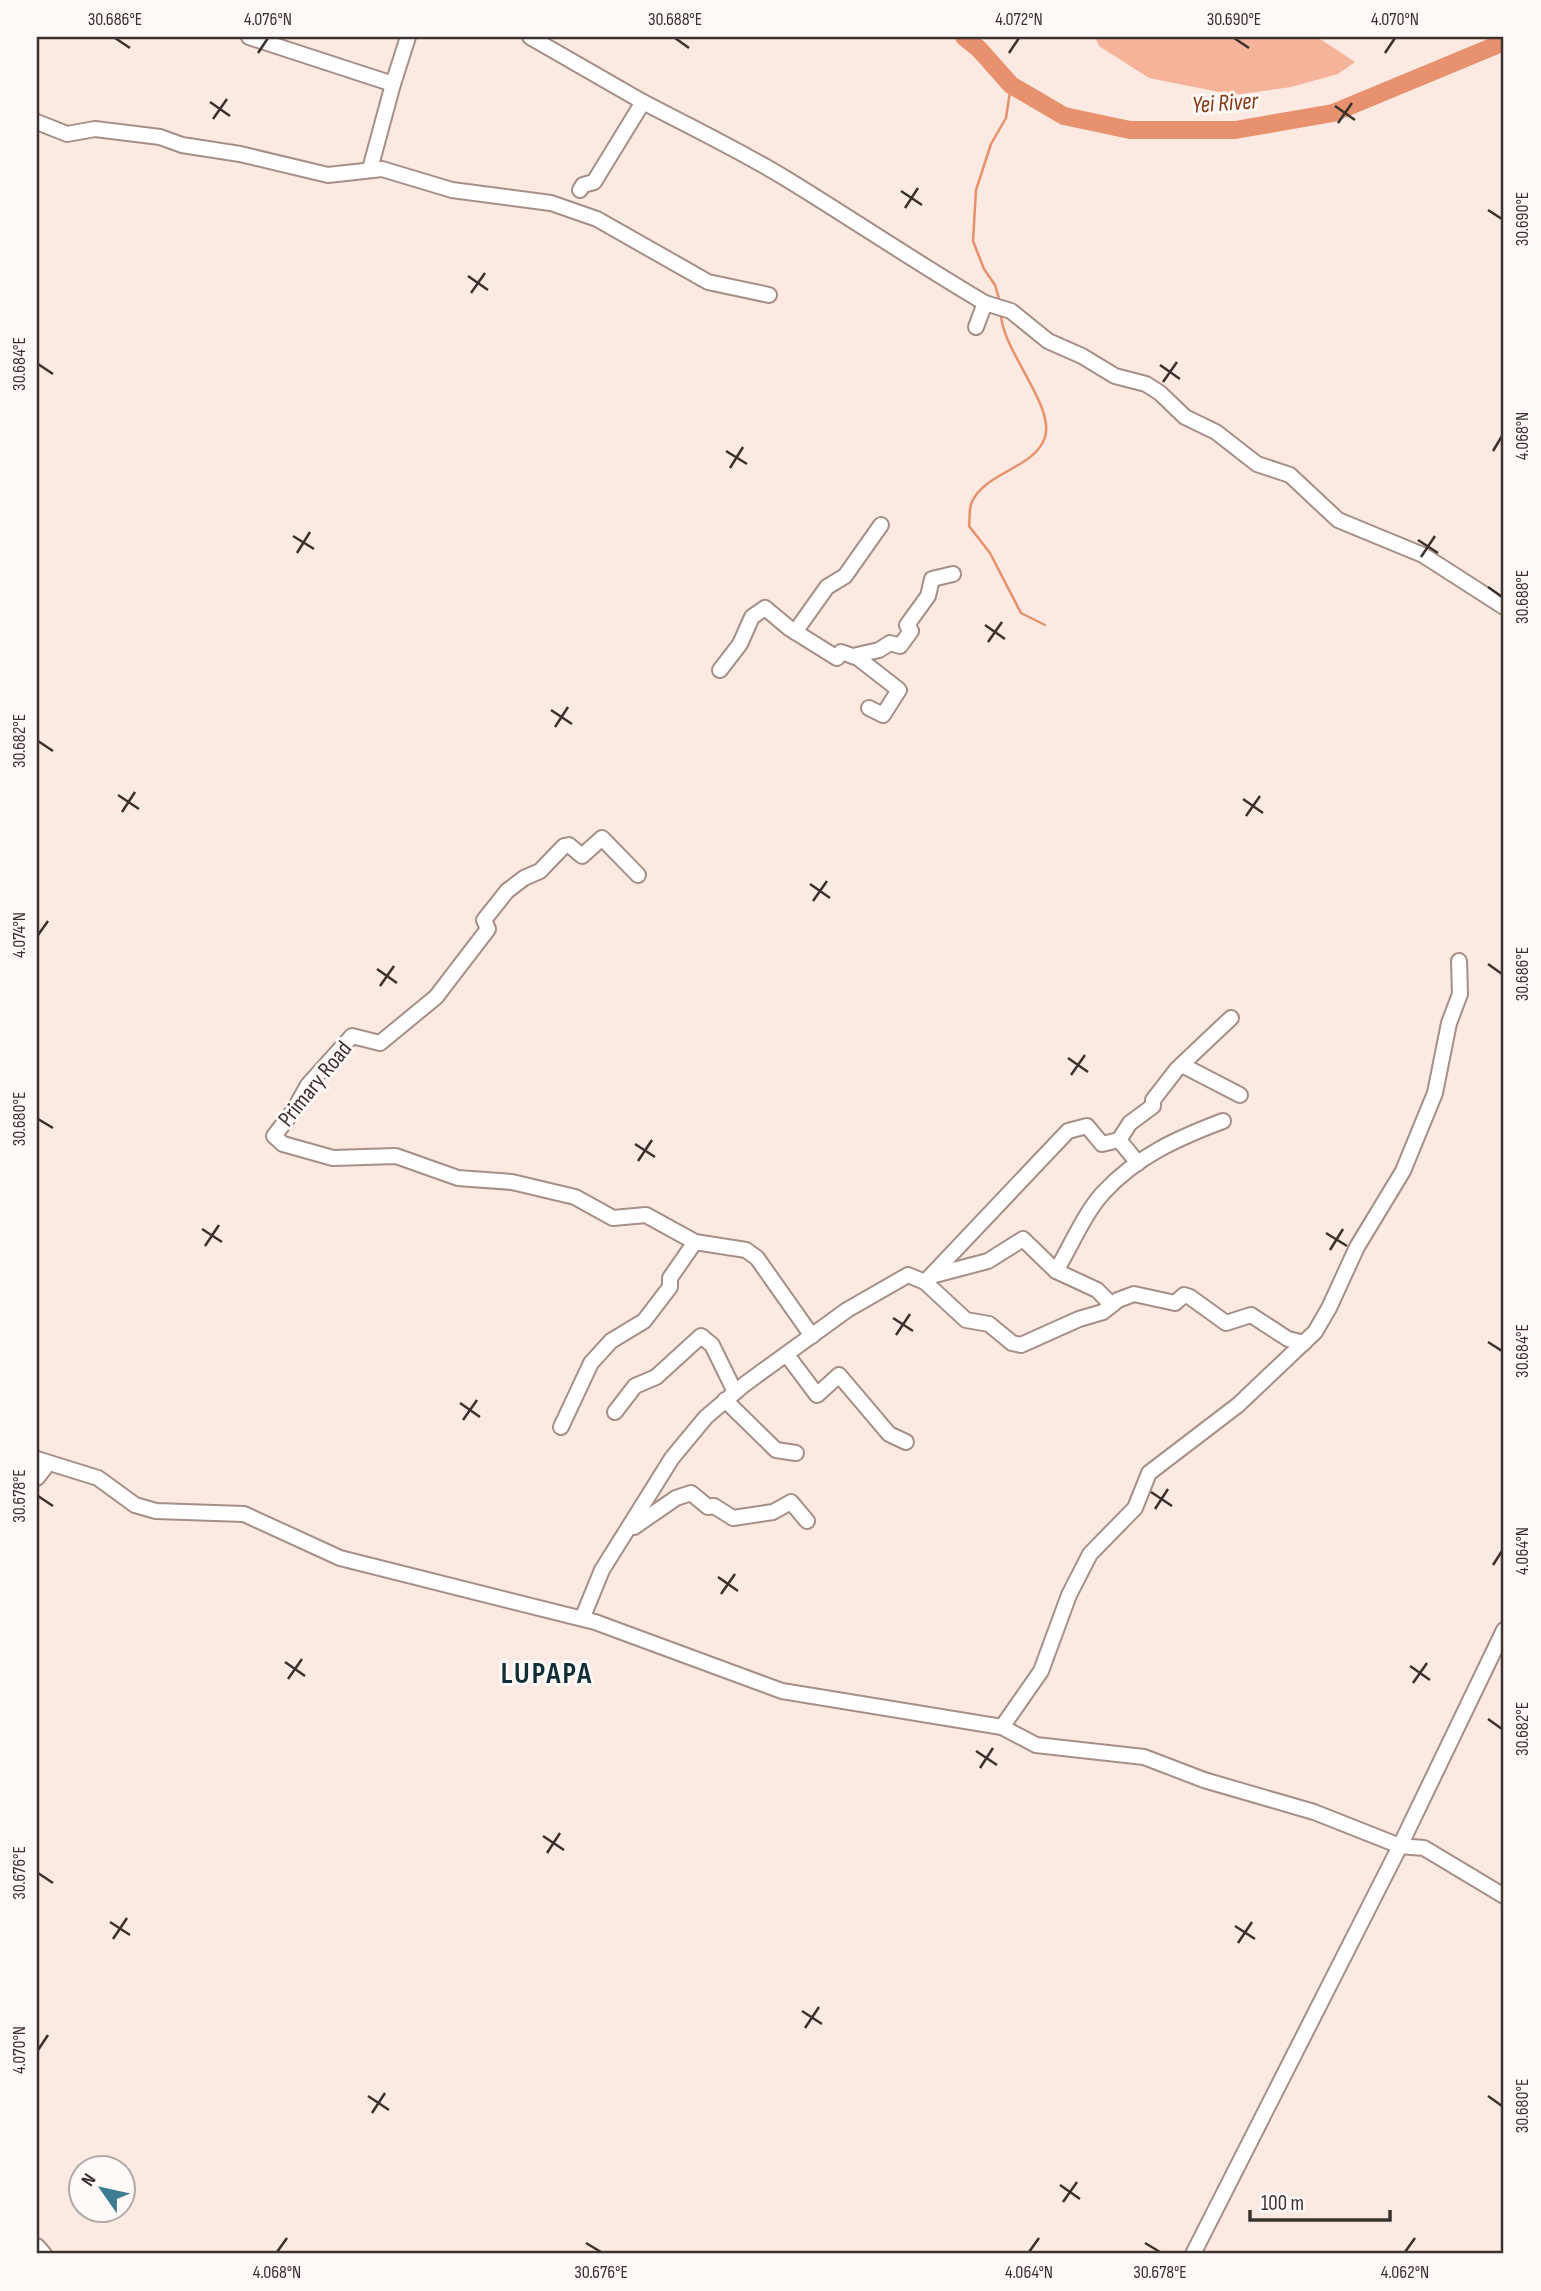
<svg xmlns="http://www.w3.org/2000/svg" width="1541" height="2291" font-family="'Sofia Sans Condensed',sans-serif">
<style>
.green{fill:#f5b49a}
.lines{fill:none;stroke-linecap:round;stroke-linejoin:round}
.stream{stroke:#e7916e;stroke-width:2.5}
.river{stroke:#e7916e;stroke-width:18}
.minor-casing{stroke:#a58f87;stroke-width:18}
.minor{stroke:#fff;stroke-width:14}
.ticks{fill:none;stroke:#3b322e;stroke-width:2.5}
.labels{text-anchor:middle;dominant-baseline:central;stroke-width:6;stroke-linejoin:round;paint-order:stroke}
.street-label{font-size:23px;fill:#3b322e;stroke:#fffaf8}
.water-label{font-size:24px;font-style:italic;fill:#883a17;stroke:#fffaf8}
.district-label{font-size:30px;font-weight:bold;letter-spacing:2px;fill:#102e38;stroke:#fffaf8}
.neatline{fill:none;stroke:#3b322e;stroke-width:2.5}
.ticks-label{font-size:18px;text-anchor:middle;fill:#3b322e}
</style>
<rect width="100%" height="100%" fill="#fce9e1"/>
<polygon class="green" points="1095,37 1317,37 1355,62 1338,74 1291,87 1234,95 1149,78 1099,46"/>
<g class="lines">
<g class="stream">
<polyline points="1000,302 995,285 984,269 973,241 976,190 991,144 1006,118 1011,85"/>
<path d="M1001 312C1000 348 1055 405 1045 437 1035 469 983 472 971 504 969 510 970 520 969 526L990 553 1021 613 1045 625"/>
</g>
<polyline class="river" points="964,37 979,49 1011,85 1064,116 1130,130 1235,130 1333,113 1504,42"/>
<defs>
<g id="minor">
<polyline points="249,37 393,84 408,37"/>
<polyline points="530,37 643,102"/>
<polyline points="37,122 67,134 95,129 160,137 182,145 240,154 328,175 382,169 452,190 551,203 597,219 708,282 769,295"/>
<polyline points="370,169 393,84"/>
<path d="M580 190 583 185 594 182 643 102C691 127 739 150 785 178 852 219 917 263 985 303L1011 311 1048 341 1082 356 1115 376 1146 384 1160 393 1185 417 1216 432 1257 464 1290 475 1338 520 1423 555 1504 607"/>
<polyline points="976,327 985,303"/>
<polyline points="795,632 827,587 845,576 881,525"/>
<polyline points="853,656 879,650 890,643 900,646 911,631 907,625 928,596 932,579 953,574"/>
<polyline points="720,670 740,644 752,617 765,608 789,628 837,658 841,652 858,658 899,690 883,715 869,708"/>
<polyline points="638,875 602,838 582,856 569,845 564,846 540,871 524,878 507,891 484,920 488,929 485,933 436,997 380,1043 352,1036 308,1085 294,1110 274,1136 283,1144 333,1158 396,1156 458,1178 512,1182 575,1197 613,1218 646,1215 695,1242"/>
<polyline points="1182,1065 1240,1095"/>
<polyline points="1119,1140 1130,1123 1153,1106 1153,1100 1177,1069 1231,1018"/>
<path d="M1056 1271C1071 1246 1084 1214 1103 1193 1137 1156 1178 1138 1223 1121"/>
<polyline points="931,1276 988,1261 1023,1239 1056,1271 1097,1290 1112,1305"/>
<polyline points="925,1282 1068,1131 1087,1126 1102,1144 1119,1140 1138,1163"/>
<polyline points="787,1355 817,1395 839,1375 889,1434 906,1442"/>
<polyline points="725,1400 776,1450 796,1453"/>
<polyline points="615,1412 635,1386 656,1377 701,1336 712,1345 735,1392"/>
<polyline points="561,1427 591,1363 611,1341 644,1321 670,1287 670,1278 695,1242 746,1250 757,1258 812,1336"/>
<polyline points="37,1459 98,1478 135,1505 156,1511 244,1514 340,1558 595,1622 782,1691 1002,1727 1036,1745 1144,1757 1204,1780 1314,1812 1400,1846 1424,1848 1504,1896"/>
<polyline points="37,1478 48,1464"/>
<polyline points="634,1527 676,1498 691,1493 708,1507 714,1506 733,1518 773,1512 791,1502 807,1521"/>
<polyline points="585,1619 584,1614 602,1570 672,1458 706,1417 745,1384 847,1310 908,1275 925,1282 966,1320 989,1324 1012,1343 1021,1345 1079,1319 1103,1312 1118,1300 1134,1294 1175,1303 1184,1295 1190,1297 1226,1323 1251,1315 1288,1339 1304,1343"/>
<polyline points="1002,1727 1041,1671 1069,1595 1090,1554 1135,1508 1149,1473 1238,1405 1315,1332 1329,1308 1357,1247 1403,1171 1435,1093 1449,1023 1460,994 1459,961"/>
<polyline points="37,2246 44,2254"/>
<polyline points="1193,2254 1400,1846 1504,1630"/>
</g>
</defs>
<use href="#minor" class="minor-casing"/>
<use href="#minor" class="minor"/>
</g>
<path class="ticks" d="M115 38 130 48M675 38 689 48M1234 38 1249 48M258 53 268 38M1009 53 1019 38M1385 53 1395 38M210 102 230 116M1335 106 1355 120M213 119 227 99M1338 123 1352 103M901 191 922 205M905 208 918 188M1488 210 1502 219M468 276 488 290M471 293 485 273M38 364 53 374M1160 365 1180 379M1163 382 1177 362M726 451 747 464M1493 451 1502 436M730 468 743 447M293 536 314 549M1418 540 1438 553M297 553 310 532M1421 557 1435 536M1488 587 1502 597M985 625 1005 639M988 642 1002 622M551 710 572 724M555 727 568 707M38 741 53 751M118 795 139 809M1243 799 1263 813M122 812 135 792M1246 816 1260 796M810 884 830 898M813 901 827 881M38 935 48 921M1488 964 1502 974M377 969 397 983M380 986 394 966M1068 1058 1088 1072M1071 1075 1085 1055M38 1119 53 1128M635 1144 655 1157M638 1161 652 1140M202 1229 222 1242M1326 1233 1347 1246M205 1246 219 1225M1330 1250 1343 1229M893 1318 913 1331M896 1335 910 1314M1488 1342 1502 1351M460 1403 480 1417M463 1420 477 1400M1151 1492 1172 1506M38 1496 53 1506M1155 1509 1168 1489M1493 1565 1502 1551M718 1577 738 1591M721 1594 735 1574M285 1662 305 1676M1410 1666 1430 1680M288 1679 302 1659M1413 1683 1427 1663M1488 1719 1502 1729M976 1751 997 1765M980 1768 993 1748M543 1836 564 1850M547 1853 560 1833M38 1873 53 1883M110 1922 130 1935M1235 1926 1255 1939M113 1939 127 1918M1238 1943 1252 1922M802 2011 822 2024M805 2028 819 2007M38 2050 48 2035M368 2096 389 2110M1488 2096 1502 2106M372 2113 385 2093M1060 2185 1080 2199M1063 2202 1077 2182M586 2243 601 2252M1145 2243 1160 2252M277 2252 287 2238M1029 2252 1039 2238M1405 2252 1415 2238"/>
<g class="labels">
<g class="street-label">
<text transform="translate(315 1084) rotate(-51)">Primary Road</text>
</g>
<g class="water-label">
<text transform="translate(1225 103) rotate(-4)">Yei River</text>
</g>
<g class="district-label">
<text x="547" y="1674">LUPAPA</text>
</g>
</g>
<rect width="1541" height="2291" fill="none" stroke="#fffaf8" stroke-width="77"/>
<g transform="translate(102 2189) rotate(304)"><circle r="33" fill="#fffaf8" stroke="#b1aaa7" stroke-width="2"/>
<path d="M0-5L12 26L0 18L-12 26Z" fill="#3d7c91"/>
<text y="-10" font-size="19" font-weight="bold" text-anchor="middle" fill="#3b322e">N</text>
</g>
<path d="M1250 2210v10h140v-10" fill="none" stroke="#3b322e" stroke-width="3.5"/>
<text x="1261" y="2210" font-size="21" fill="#3b322e" stroke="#fffaf8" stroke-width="5" paint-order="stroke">100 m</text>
<rect x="38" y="38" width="1464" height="2214" class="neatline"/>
<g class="ticks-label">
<text x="115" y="25">30.686°E</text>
<text x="268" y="25">4.076°N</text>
<text x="675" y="25">30.688°E</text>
<text x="1019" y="25">4.072°N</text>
<text x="1234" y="25">30.690°E</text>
<text x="1395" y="25">4.070°N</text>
<text transform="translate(1522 219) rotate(-90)" y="6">30.690°E</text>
<text transform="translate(19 364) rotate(-90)" y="6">30.684°E</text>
<text transform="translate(1522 436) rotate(-90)" y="6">4.068°N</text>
<text transform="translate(1522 597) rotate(-90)" y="6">30.688°E</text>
<text transform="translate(19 741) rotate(-90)" y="6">30.682°E</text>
<text transform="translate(19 935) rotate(-90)" y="6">4.074°N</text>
<text transform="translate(1522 974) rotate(-90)" y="6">30.686°E</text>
<text transform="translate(19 1119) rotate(-90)" y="6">30.680°E</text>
<text transform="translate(1522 1351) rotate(-90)" y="6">30.684°E</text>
<text transform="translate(19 1496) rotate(-90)" y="6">30.678°E</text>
<text transform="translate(1522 1551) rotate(-90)" y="6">4.064°N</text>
<text transform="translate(1522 1729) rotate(-90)" y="6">30.682°E</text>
<text transform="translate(19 1873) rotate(-90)" y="6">30.676°E</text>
<text transform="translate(19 2050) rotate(-90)" y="6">4.070°N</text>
<text transform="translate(1522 2106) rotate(-90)" y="6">30.680°E</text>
<text x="277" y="2278">4.068°N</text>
<text x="601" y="2278">30.676°E</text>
<text x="1029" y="2278">4.064°N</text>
<text x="1160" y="2278">30.678°E</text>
<text x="1405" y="2278">4.062°N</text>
</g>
</svg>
